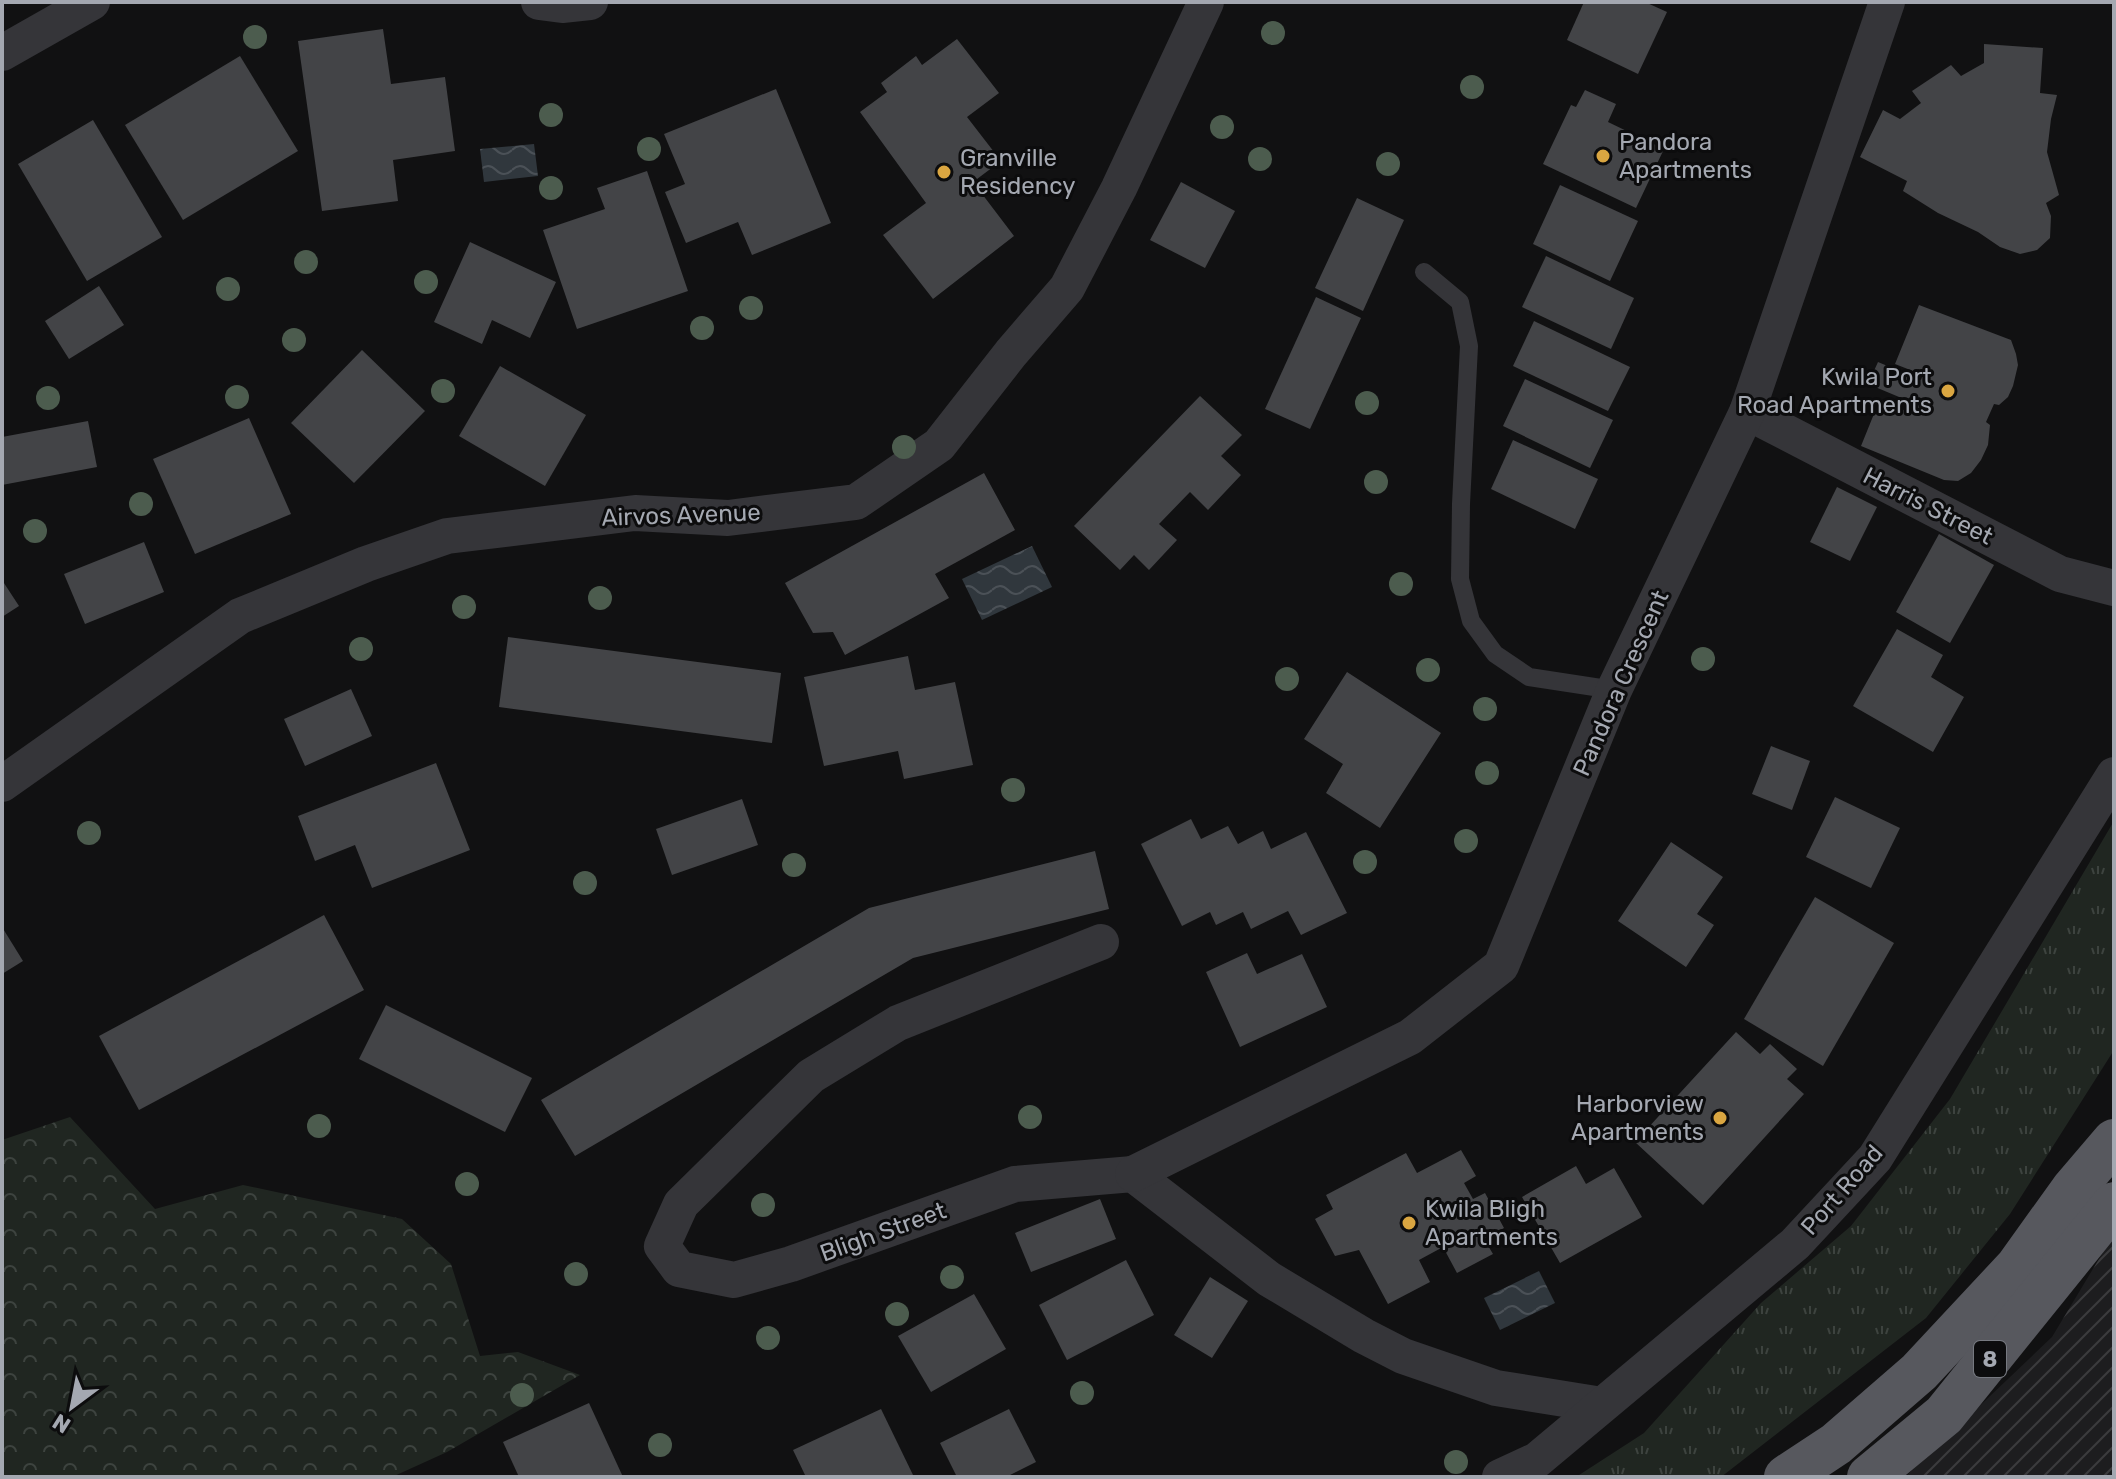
<svg xmlns="http://www.w3.org/2000/svg" width="2116" height="1479" font-family="Rubik,sans-serif">
<style>
.industrial{fill:url(#industrial-furrows)}
.forest{fill:url(#forest-crowns)}
.park{fill:url(#park-tufts)}
.water{fill:url(#water-waves)}
.building{fill:#434447}
.lines{fill:none;stroke-linecap:round;stroke-linejoin:round}
.service{stroke:#353539;stroke-width:18}
.minor{stroke:#353539;stroke-width:36}
.trunk{stroke:#57585e;stroke-width:44}
.tree{fill:#4c5c4e}
.poi-dot{fill:#daa641;stroke:#0c0c0d;stroke-width:3}
.labels{text-anchor:middle;dominant-baseline:central;stroke-width:6;stroke-linejoin:round;paint-order:stroke}
.shield{fill:#0c0c0d;stroke:#767980;stroke-width:2}
.shield-label{font-size:22px;font-weight:bold;fill:#a4a8b1}
.poi-label{font-size:24px;fill:#a4a8b1;stroke:#0c0c0d;text-anchor:start}
.street-label{font-size:24px;fill:#a4a8b1;stroke:#0c0c0d}
</style>
<defs>
<pattern id="industrial-furrows" width="10" height="10" patternUnits="userSpaceOnUse" patternTransform="scale(2)"><rect width="10" height="10" fill="#1d1d1f"/><path d="M-1 1l2-2M0 10L10 0M9 11l2-2" fill="none" stroke="#3b3b3d"/></pattern>
<pattern id="forest-crowns" width="20" height="18" patternUnits="userSpaceOnUse" patternTransform="scale(2)"><rect width="20" height="18" fill="#202621"/><path d="M2 6a3 3 0 1 1 6 0M12 15a3 3 0 1 1 6 0" fill="none" stroke="#3d433f"/></pattern>
<pattern id="park-tufts" width="24" height="20" patternUnits="userSpaceOnUse" patternTransform="scale(2)"><rect width="24" height="20" fill="#202621"/><path d="M3 7l-1-3M5 7V3M7 7l1-3M15 17l-1-3M17 17v-4M19 17l1-3" fill="none" stroke="#3d433f"/></pattern>
<pattern id="water-waves" width="16" height="10" patternUnits="userSpaceOnUse" patternTransform="scale(2)"><rect width="16" height="10" fill="#30373d"/><path d="M0 5q4-4 8 0t8 0" fill="none" stroke="#4b5157"/></pattern>
</defs>
<rect width="100%" height="100%" fill="#111112"/>
<polygon class="industrial" points="2114,1234 2114,1477 1905,1477 2052,1337"/>
<polygon class="forest" points="70,1117 155,1209 243,1185 402,1219 451,1264 480,1356 518,1352 580,1375 447,1452 392,1477 2,1477 2,1140"/>
<polygon class="park" points="2114,821 2114,1050 2010,1214 1926,1318 1721,1477 1576,1477 1644,1433 1761,1303 1851,1226 1950,1099"/>
<g class="water">
<polygon points="534,144 538,176 484,182 480,149"/>
<polygon points="1032,546 1052,587 982,620 962,579"/>
<polygon points="1539,1271 1555,1303 1500,1330 1484,1298"/>
</g>
<g class="building">
<polygon points="1584,2 1645,2 1667,12 1638,74 1567,40"/>
<polygon points="383,29 391,84 445,77 455,151 393,160 398,201 322,211 298,41"/>
<polygon points="957,39 999,93 967,117 1001,161 973,182 1014,236 933,299 883,235 926,203 860,112 887,92 881,83 916,56 922,65"/>
<polygon points="1984,44 2043,48 2040,93 2057,95 2051,119 2047,152 2059,195 2046,203 2051,216 2050,238 2037,250 2020,254 2000,247 1978,232 1938,213 1903,191 1907,181 1860,157 1883,110 1900,119 1921,103 1912,91 1951,65 1961,76 1984,63"/>
<polygon points="240,56 298,151 183,220 125,125"/>
<polygon points="776,89 831,223 752,255 738,222 686,243 665,192 685,184 664,134"/>
<polygon points="1585,90 1616,104 1608,122 1664,149 1636,208 1543,164 1571,105 1576,107"/>
<polygon points="93,120 162,237 87,281 18,164"/>
<polygon points="647,171 688,291 577,329 543,230 605,209 597,188"/>
<polygon points="1181,182 1235,211 1205,268 1150,240"/>
<polygon points="1560,185 1638,221 1610,281 1533,244"/>
<polygon points="1357,198 1404,220 1363,311 1315,288"/>
<polygon points="470,242 556,282 530,338 492,320 482,344 434,322"/>
<polygon points="1546,256 1634,298 1611,349 1522,307"/>
<polygon points="99,286 124,325 69,359 45,321"/>
<polygon points="1316,297 1361,318 1310,429 1265,409"/>
<polygon points="1919,305 2011,340 2016,354 2018,365 2013,386 2008,397 1999,405 1994,404 1986,422 1990,425 1988,445 1981,460 1971,473 1958,481 1944,480 1861,446 1880,399 1908,412 1911,402 1868,384 1878,362 1921,380 1923,375 1895,364"/>
<polygon points="1534,321 1630,367 1608,411 1513,366"/>
<polygon points="362,350 425,411 354,483 291,423"/>
<polygon points="500,366 586,415 545,486 459,436"/>
<polygon points="1525,379 1613,420 1590,468 1503,426"/>
<polygon points="1200,396 1242,435 1221,456 1241,475 1208,510 1190,492 1159,524 1177,540 1149,570 1134,555 1120,570 1074,526"/>
<polygon points="249,418 291,514 195,554 153,459"/>
<polygon points="88,421 97,467 2,485 2,437"/>
<polygon points="1513,440 1598,479 1575,529 1491,489"/>
<polygon points="984,473 1015,530 935,574 949,598 845,655 833,632 813,633 785,583"/>
<polygon points="1837,487 1877,507 1850,561 1810,542"/>
<polygon points="1939,534 1994,565 1950,643 1896,612"/>
<polygon points="144,542 164,592 85,624 64,574"/>
<polygon points="2,580 19,606 2,617"/>
<polygon points="1897,629 1943,655 1931,677 1964,697 1933,752 1853,706"/>
<polygon points="508,637 781,673 772,743 499,707"/>
<polygon points="908,656 915,690 955,682 973,765 904,779 898,751 824,766 804,677"/>
<polygon points="1347,672 1441,733 1380,828 1326,793 1343,764 1304,739"/>
<polygon points="351,689 372,736 305,766 284,719"/>
<polygon points="1771,746 1810,761 1792,810 1752,794"/>
<polygon points="436,763 470,850 372,888 355,845 315,861 298,816"/>
<polygon points="1835,797 1900,828 1871,888 1806,857"/>
<polygon points="742,799 758,845 672,875 656,829"/>
<polygon points="1191,819 1201,839 1228,826 1238,844 1263,831 1271,849 1306,832 1347,913 1301,935 1288,911 1251,929 1243,912 1216,925 1210,912 1182,926 1141,844"/>
<polygon points="1671,842 1723,877 1697,914 1714,925 1686,967 1618,921"/>
<polygon points="1095,851 1109,909 913,958 575,1156 541,1100 869,908"/>
<polygon points="1815,897 1894,943 1823,1066 1744,1019"/>
<polygon points="324,915 364,990 139,1110 99,1036"/>
<polygon points="2,927 23,961 2,974"/>
<polygon points="1247,953 1257,974 1302,954 1327,1007 1240,1047 1206,972"/>
<polygon points="386,1005 532,1078 505,1132 359,1059"/>
<polygon points="1736,1032 1760,1054 1770,1044 1797,1069 1787,1079 1804,1094 1703,1205 1635,1142"/>
<polygon points="1461,1150 1476,1176 1464,1183 1473,1199 1485,1193 1504,1228 1484,1239 1493,1254 1457,1273 1443,1247 1419,1260 1430,1282 1388,1304 1359,1250 1335,1256 1315,1219 1333,1209 1326,1195 1406,1153 1417,1173"/>
<polygon points="1576,1166 1586,1184 1614,1168 1642,1217 1560,1263 1522,1197"/>
<polygon points="1100,1199 1116,1239 1031,1272 1015,1233"/>
<polygon points="1126,1260 1154,1315 1067,1360 1039,1305"/>
<polygon points="1210,1277 1248,1301 1212,1358 1174,1335"/>
<polygon points="974,1294 1006,1349 931,1392 898,1336"/>
<polygon points="589,1403 623,1477 519,1477 503,1442"/>
<polygon points="881,1409 914,1477 806,1477 793,1450"/>
<polygon points="1009,1409 1036,1462 1006,1477 957,1477 940,1443"/>
</g>
<g class="lines">
<polyline class="service" points="1424,272 1460,302 1469,346 1461,504 1460,579 1471,621 1495,654 1529,677 1614,690"/>
<g class="minor">
<polyline points="539,2 562,5 590,2"/>
<polyline points="2,53 92,2"/>
<polyline points="1747,412 2060,574 2114,588"/>
<polyline points="2,784 240,616 366,564 447,536 635,513 728,518 856,502 939,445 1011,353 1067,288 1119,188 1206,2"/>
<polyline points="1101,942 898,1023 811,1076 681,1204 662,1246 679,1269 734,1280 791,1264 1015,1184 1133,1174 1269,1279 1364,1336 1403,1356 1496,1388 1602,1405"/>
<polyline points="1133,1174 1410,1037 1501,966 1614,690 1747,412 1887,2"/>
<polyline points="1500,1477 1537,1460 1795,1244 1875,1158 2114,775"/>
</g>
<g class="trunk">
<polyline points="1786,1477 1836,1444 1919,1372 2017,1267 2073,1189 2114,1141"/>
<polyline points="1869,1477 1944,1415 2114,1204"/>
</g>
</g>
<g class="tree">
<circle cx="1273" cy="33" r="12"/>
<circle cx="255" cy="37" r="12"/>
<circle cx="1472" cy="87" r="12"/>
<circle cx="551" cy="115" r="12"/>
<circle cx="1222" cy="127" r="12"/>
<circle cx="649" cy="149" r="12"/>
<circle cx="1260" cy="159" r="12"/>
<circle cx="1388" cy="164" r="12"/>
<circle cx="551" cy="188" r="12"/>
<circle cx="306" cy="262" r="12"/>
<circle cx="426" cy="282" r="12"/>
<circle cx="228" cy="289" r="12"/>
<circle cx="751" cy="308" r="12"/>
<circle cx="702" cy="328" r="12"/>
<circle cx="294" cy="340" r="12"/>
<circle cx="443" cy="391" r="12"/>
<circle cx="237" cy="397" r="12"/>
<circle cx="48" cy="398" r="12"/>
<circle cx="1367" cy="403" r="12"/>
<circle cx="904" cy="447" r="12"/>
<circle cx="1376" cy="482" r="12"/>
<circle cx="141" cy="504" r="12"/>
<circle cx="35" cy="531" r="12"/>
<circle cx="1401" cy="584" r="12"/>
<circle cx="600" cy="598" r="12"/>
<circle cx="464" cy="607" r="12"/>
<circle cx="361" cy="649" r="12"/>
<circle cx="1703" cy="659" r="12"/>
<circle cx="1428" cy="670" r="12"/>
<circle cx="1287" cy="679" r="12"/>
<circle cx="1485" cy="709" r="12"/>
<circle cx="1487" cy="773" r="12"/>
<circle cx="1013" cy="790" r="12"/>
<circle cx="89" cy="833" r="12"/>
<circle cx="1466" cy="841" r="12"/>
<circle cx="1365" cy="862" r="12"/>
<circle cx="794" cy="865" r="12"/>
<circle cx="585" cy="883" r="12"/>
<circle cx="1030" cy="1117" r="12"/>
<circle cx="319" cy="1126" r="12"/>
<circle cx="467" cy="1184" r="12"/>
<circle cx="763" cy="1205" r="12"/>
<circle cx="576" cy="1274" r="12"/>
<circle cx="952" cy="1277" r="12"/>
<circle cx="897" cy="1314" r="12"/>
<circle cx="768" cy="1338" r="12"/>
<circle cx="1082" cy="1393" r="12"/>
<circle cx="522" cy="1395" r="12"/>
<circle cx="660" cy="1445" r="12"/>
<circle cx="1456" cy="1462" r="12"/>
</g>
<g class="poi-dot">
<circle cx="1603" cy="156" r="8"/>
<circle cx="944" cy="172" r="8"/>
<circle cx="1948" cy="391" r="8"/>
<circle cx="1720" cy="1118" r="8"/>
<circle cx="1409" cy="1223" r="8"/>
</g>
<g class="labels">
<rect class="shield" x="1974" y="1341" width="32" height="36" rx="6"/>
<g class="shield-label">
<text x="1990" y="1359">8</text>
</g>
<g class="poi-label">
<text x="1619" y="142">Pandora<tspan x="1619" dy="28">Apartments</tspan></text>
<text x="960" y="158">Granville<tspan x="960" dy="28">Residency</tspan></text>
<text x="1932" y="377" text-anchor="end">Kwila Port<tspan x="1932" dy="28">Road Apartments</tspan></text>
<text x="1704" y="1104" text-anchor="end">Harborview<tspan x="1704" dy="28">Apartments</tspan></text>
<text x="1425" y="1209">Kwila Bligh<tspan x="1425" dy="28">Apartments</tspan></text>
</g>
<g class="street-label">
<text transform="translate(1928 506) rotate(27)">Harris Street</text>
<text transform="translate(681 515) rotate(-2)">Airvos Avenue</text>
<text transform="translate(1621 683) rotate(-66)">Pandora Crescent</text>
<text transform="translate(1842 1190) rotate(-49)">Port Road</text>
<text transform="translate(883 1232) rotate(-20)">Bligh Street</text>
</g>
</g>
<rect width="2116" height="1479" fill="none" stroke="#a4a8b1" stroke-width="8"/>
<g transform="translate(72 1407) rotate(212)" stroke="#0c0c0d" stroke-width="6" paint-order="stroke">
<path d="M0-6L14 30L0 20L-14 30Z" fill="#a4a8b1"/>
<text y="-12" font-size="22" font-weight="bold" text-anchor="middle" fill="#a4a8b1">N</text>
</g>
</svg>
